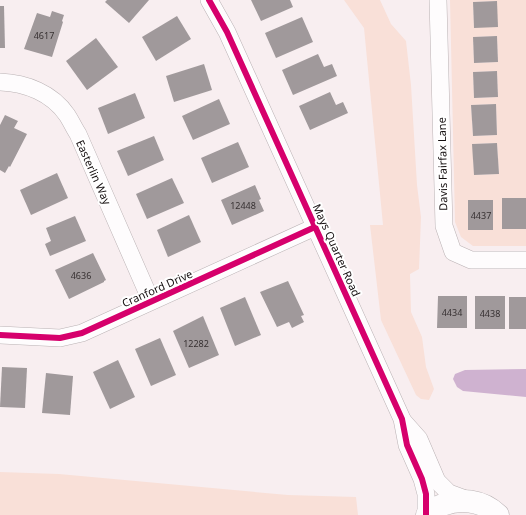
<svg xmlns="http://www.w3.org/2000/svg" width="526" height="515" font-family="'Noto Sans',sans-serif">
<style>
.green{fill:#f9e0d8;fill-rule:evenodd}
.water{fill:#cfb2d0}
.building{fill:#a0999b}
.lines{fill:none;stroke-linecap:round;stroke-linejoin:round}
.minor-casing{stroke:#bab2b4;stroke-width:18}
.tertiary-casing{stroke:#bab2b4;stroke-width:23}
.minor{stroke:#fefcfd;stroke-width:17}
.tertiary{stroke:#fefcfd;stroke-width:22}
.cycleway-casing{stroke:#fff;stroke-width:8}
.cycleway{stroke:#d6006c;stroke-width:6}
.labels{text-anchor:middle;dominant-baseline:central;stroke-width:4;stroke-linejoin:round;paint-order:stroke}
.number-label{font-size:9px;fill:#373132}
.street-label{font-size:11px;fill:#140e0f;stroke:#fff}
</style>
<rect width="100%" height="100%" fill="#f8eef0"/>
<g class="green">
<polygon points="344,0 380,0 391,24 406,41 411,85 417,185 421,217 419,269 410,274 411,312 422,337 426,367 434,389 429,400 421,399 416,395 381,320 370,225 383,225 364,28"/>
<path d="M450 0H526V246H473L461 237 455 222ZM497 1 474 28 473 2ZM497 36 498 62 474 63 473 37ZM497 71 498 97 474 98 473 72ZM496 104 497 135 473 136 471 105ZM497 143 499 174 474 175 473 144ZM468 200H493V230H468Z"/>
<polygon points="0,472 59,474 288,495 356,497 358,515 0,515"/>
</g>
<polygon class="water" points="526,369 526,397 463,391 457,387 453,379 455,374 465,370"/>
<g class="building">
<polygon points="107,0 149,0 129,23 105,2"/>
<polygon points="251,0 290,0 293,7 261,21"/>
<polygon points="497,1 498,27 474,28 473,2"/>
<polygon points="0,6 4,6 5,48 0,48"/>
<polygon points="52,11 64,15 62,21 63,22 52,57 24,49 37,13 50,17"/>
<polygon points="177,16 191,39 156,61 142,37"/>
<polygon points="302,17 313,42 276,58 265,33"/>
<polygon points="497,36 498,62 474,63 473,37"/>
<polygon points="96,38 118,67 87,90 66,61"/>
<polygon points="318,54 324,67 332,64 337,76 293,95 282,70"/>
<polygon points="204,64 212,90 174,102 166,76"/>
<polygon points="497,71 498,97 474,98 473,72"/>
<polygon points="330,92 336,105 343,102 348,113 310,130 299,106"/>
<polygon points="135,93 145,118 108,134 98,108"/>
<polygon points="219,99 230,124 193,140 182,116"/>
<polygon points="496,104 497,135 473,136 471,105"/>
<polygon points="5,115 18,121 14,128 27,134 10,167 9,166 5,173 0,170 0,125"/>
<polygon points="154,136 164,160 128,176 117,151"/>
<polygon points="238,142 249,167 212,183 201,158"/>
<polygon points="497,143 499,174 474,175 472,144"/>
<polygon points="57,173 68,198 31,215 20,190"/>
<polygon points="172,178 184,203 147,219 136,194"/>
<polygon points="255,185 261,199 259,200 264,211 232,225 221,200"/>
<rect x="502" y="198" width="24" height="31"/>
<rect x="468" y="200" width="25" height="30"/>
<polygon points="189,215 201,242 168,257 157,230"/>
<polygon points="75,216 86,241 50,256 45,244 51,241 46,228"/>
<polygon points="93,253 106,280 104,281 104,282 69,299 55,270"/>
<polygon points="288,281 304,315 301,316 304,322 292,328 289,322 277,327 260,292"/>
<polygon points="438,296 467,296 467,328 437,328"/>
<rect x="475" y="296" width="30" height="33"/>
<polygon points="245,297 261,335 235,346 220,308"/>
<rect x="509" y="297" width="17" height="32"/>
<polygon points="203,316 219,355 189,368 173,331"/>
<polygon points="160,338 176,375 151,386 135,349"/>
<polygon points="118,360 135,397 110,409 93,372"/>
<polygon points="2,367 27,368 25,408 0,407"/>
<polygon points="46,373 73,376 70,415 42,413"/>
</g>
<g class="lines">
<defs>
<g id="minor">
<polyline points="209,0 227,32 402,419 407,445 422,479 426,494 426,515"/>
<polyline points="438,0 444,226 453,252 471,260 526,260"/>
<path d="M0 82C26 83 52 93 67 115 71 121 74 128 78 134L151 301"/>
<polyline points="0,335 60,338 82,333 315,227"/>
<polyline points="403,421 419,439 437,481 449,493 468,500"/>
</g>
<path id="tertiary" d="M427 515C431 512 435 508 440 506 459 497 482 500 498 515"/>
</defs>
<use href="#minor" class="minor-casing"/>
<use href="#tertiary" class="tertiary-casing"/>
<use href="#minor" class="minor"/>
<use href="#tertiary" class="tertiary"/>
<defs>
<g id="cycleway">
<polyline points="209,0 227,32 402,419 407,445 422,479 426,494 426,515"/>
<polyline points="0,335 60,338 82,333 315,227"/>
</g>
</defs>
<use href="#cycleway" class="cycleway-casing"/>
<use href="#cycleway" class="cycleway"/>
</g>
<g class="labels">
<g class="number-label">
<text x="44" y="35">4617</text>
<text x="243" y="205">12448</text>
<text x="481" y="215">4437</text>
<text x="81" y="275">4636</text>
<text x="452" y="312">4434</text>
<text x="490" y="313">4438</text>
<text x="196" y="343">12282</text>
</g>
<g class="street-label">
<text transform="translate(442 164) rotate(-91)">Davis Fairfax Lane</text>
<text transform="translate(94 172) rotate(66)">Easterlin Way</text>
<text transform="translate(337 250) rotate(66)">Mays Quarter Road</text>
<text transform="translate(157 288) rotate(-24)">Cranford Drive</text>
</g>
</g>
</svg>
